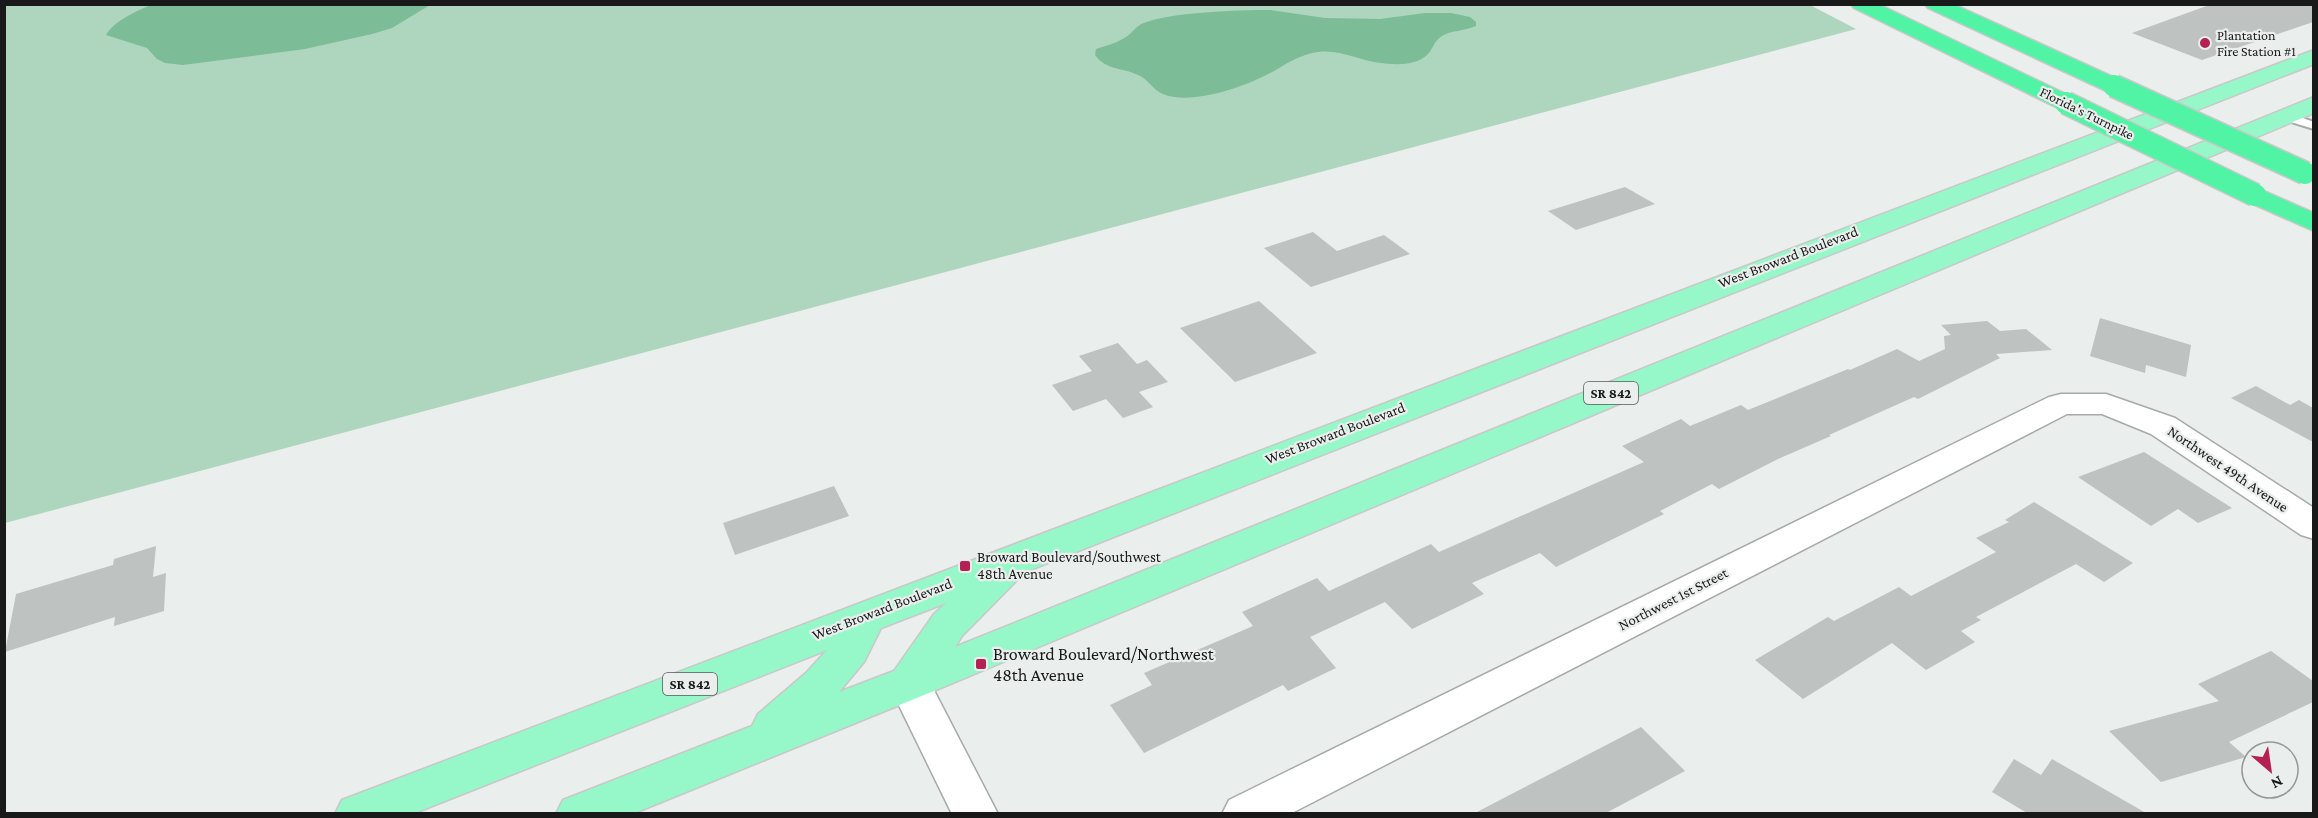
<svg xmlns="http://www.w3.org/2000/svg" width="2318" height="818" font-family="'Crimson Pro',serif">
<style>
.green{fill:#aed5bd}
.water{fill:#7cbc96}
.building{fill:#bec2c0}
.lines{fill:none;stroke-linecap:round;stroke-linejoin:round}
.service-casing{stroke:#a7aaa8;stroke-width:4}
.minor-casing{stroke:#a7aaa8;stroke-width:3}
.primary-casing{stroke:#c8c8c8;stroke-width:3}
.motorway-casing{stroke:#c8c8c8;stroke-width:3}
.service{fill:#fff;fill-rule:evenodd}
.minor{fill:#fff;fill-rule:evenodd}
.primary{fill:#96f8c8;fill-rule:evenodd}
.motorway{fill:#50f4a4;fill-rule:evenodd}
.motorway-bridge-casing{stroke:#c8c8c8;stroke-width:25;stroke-linecap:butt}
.motorway-bridge{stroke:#50f4a4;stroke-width:22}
.poi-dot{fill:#b32252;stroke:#eaeeec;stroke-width:2}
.labels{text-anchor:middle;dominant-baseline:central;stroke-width:4.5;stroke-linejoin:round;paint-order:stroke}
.far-poi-label{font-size:14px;fill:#181918;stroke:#eaeeec;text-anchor:start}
.far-street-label{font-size:14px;fill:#181918;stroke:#eaeeec}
.shield{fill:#eaeeec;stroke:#575958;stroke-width:1.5}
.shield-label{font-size:14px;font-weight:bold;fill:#181918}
.street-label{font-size:15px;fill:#181918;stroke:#eaeeec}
.poi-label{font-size:15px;fill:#181918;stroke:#eaeeec;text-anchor:start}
.near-poi-label{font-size:18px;fill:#181918;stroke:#eaeeec;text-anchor:start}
</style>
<rect width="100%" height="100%" fill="#eaeeec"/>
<polygon class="green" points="1808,4 1856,29 5,523 5,5"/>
<g class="water">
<path d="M153 4H430V5L392 28 372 34 305 49 183 65 165 63 157 59 147 48 106 35C115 20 137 11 153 4Z"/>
<path d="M1270 10 1325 18 1380 19 1425 13H1451L1470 17 1476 22V26C1465 31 1452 30 1442 36 1435 40 1433 48 1428 54 1416 66 1396 65 1381 63 1360 61 1340 49 1318 52 1295 55 1281 69 1260 78 1237 89 1188 105 1163 94 1153 90 1148 79 1138 75 1122 67 1107 71 1095 55L1096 49C1105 46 1117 43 1126 37 1133 33 1135 26 1144 23 1172 12 1239 10 1270 10Z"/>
</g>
<g class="building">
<polygon points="2212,4 2313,4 2313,22 2202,60 2132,33"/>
<polygon points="1625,187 1655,204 1576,230 1548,211"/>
<polygon points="1313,232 1337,251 1384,235 1410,254 1311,287 1264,248"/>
<polygon points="1259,301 1317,353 1235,382 1180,328"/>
<polygon points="2100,318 2191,345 2186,377 2146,365 2145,373 2090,356"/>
<polygon points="1987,321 2000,331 2026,329 2052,350 1996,354 2000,358 1918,399 1914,397 1829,435 1831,436 1778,459 1719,489 1712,484 1660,511 1664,514 1556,567 1540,553 1472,583 1484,594 1412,629 1385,602 1310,637 1336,668 1288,691 1283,685 1144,753 1110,705 1152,685 1144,673 1253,626 1242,612 1317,578 1329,591 1431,544 1439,552 1644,462 1622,446 1681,419 1690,426 1741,405 1748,410 1848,369 1850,370 1897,349 1919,361 1945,349 1944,336 1951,335 1941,325"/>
<polygon points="1118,343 1137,364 1147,360 1168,382 1139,392 1153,407 1123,418 1106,399 1073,411 1052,385 1092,371 1079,356"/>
<polygon points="2256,386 2290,405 2299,400 2313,408 2313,442 2231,398"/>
<polygon points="2144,452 2232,508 2198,523 2178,509 2151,526 2078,477"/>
<polygon points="834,486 849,516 735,555 723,523"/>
<polygon points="2034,502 2133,563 2104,582 2076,564 1976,617 1981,620 1961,631 1975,642 1926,670 1892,643 1803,699 1755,660 1828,617 1834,621 1899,587 1911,596 1996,552 1976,538 2009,522 2005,520"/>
<polygon points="156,546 153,577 166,573 164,611 114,626 115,617 5,652 16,594 113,565 114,559"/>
<polygon points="2271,651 2313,681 2313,702 2229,742 2246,757 2161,782 2109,731 2219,701 2198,684"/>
<polygon points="1641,727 1685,771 1606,813 1475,813"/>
<polygon points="2014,759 2041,775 2052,759 2146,813 2027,813 1992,792"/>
</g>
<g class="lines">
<defs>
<polygon id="service" points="2285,112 2314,122 2314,129 2281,119 2281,113"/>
<g id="minor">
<polygon points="2061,394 2106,394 2175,418 2314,508 2314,539 2301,535 2151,434 2102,414 2067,414 1290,814 1222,814 1229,800 2049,397"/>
<polygon points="909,666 924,671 998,814 952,814 888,683 894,671"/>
</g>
<path id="primary" d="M2314 50V64L1025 572 962 636 955 647 2314 97V113L924 695 632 814H556L563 800 752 726 758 714 806 673 827 650 412 814H335L342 800ZM946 603 934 614 894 671 839 692 864 662 881 628Z"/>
<g id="motorway">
<polygon points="1851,4 1878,4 2074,98 2078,103 2074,108 2066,110 2058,108 1854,8"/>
<polygon points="1925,4 1953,4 2122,81 2125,86 2122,91 2114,93 2106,91 1928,8"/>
<polygon points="2255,187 2314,213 2314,231 2246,201 2242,195 2246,189"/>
</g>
</defs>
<use href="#service" class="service-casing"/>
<use href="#minor" class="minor-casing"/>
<use href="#primary" class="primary-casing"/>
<use href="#motorway" class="motorway-casing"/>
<use href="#service" class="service"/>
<use href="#minor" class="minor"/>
<use href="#primary" class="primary"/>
<use href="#motorway" class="motorway"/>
<defs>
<g id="motorway-bridge">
<polyline points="2114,86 2305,173"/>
<polyline points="2066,103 2255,195"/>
</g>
</defs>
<use href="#motorway-bridge" class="motorway-bridge-casing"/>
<use href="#motorway-bridge" class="motorway-bridge"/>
</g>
<g class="poi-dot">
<circle cx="2205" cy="43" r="6"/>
<rect x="959" y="560" width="12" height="12" rx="3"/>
<rect x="975" y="658" width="12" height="12" rx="3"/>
</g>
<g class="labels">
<g class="far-poi-label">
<text x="2217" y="35">Plantation<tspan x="2217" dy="16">Fire Station #1</tspan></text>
</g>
<g class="far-street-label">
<text transform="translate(2087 113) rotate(26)">Florida's Turnpike</text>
</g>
<g class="shield">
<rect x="1584" y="382" width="54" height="22" rx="4.5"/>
<rect x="663" y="673" width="54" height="22" rx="4.5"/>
</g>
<g class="shield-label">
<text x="1611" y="393">SR 842</text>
<text x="690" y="684">SR 842</text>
</g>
<g class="street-label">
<text transform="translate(1788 257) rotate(-21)">West Broward Boulevard</text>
<text transform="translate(1335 433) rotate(-21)">West Broward Boulevard</text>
<text transform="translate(2228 469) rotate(34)">Northwest 49th Avenue</text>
<text transform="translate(1673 599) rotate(-27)">Northwest 1st Street</text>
<text transform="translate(882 609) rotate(-21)">West Broward Boulevard</text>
</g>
<g class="poi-label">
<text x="977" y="557">Broward Boulevard/Southwest<tspan x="977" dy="17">48th Avenue</tspan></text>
</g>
<g class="near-poi-label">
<text x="993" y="654">Broward Boulevard/Northwest<tspan x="993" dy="21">48th Avenue</tspan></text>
</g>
</g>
<rect width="2318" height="818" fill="none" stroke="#181918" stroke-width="12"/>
<g transform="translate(2270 770) rotate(151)"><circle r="28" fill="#eaeeec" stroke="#969997" stroke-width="1.5"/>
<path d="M0-4.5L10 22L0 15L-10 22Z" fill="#b32252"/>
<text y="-9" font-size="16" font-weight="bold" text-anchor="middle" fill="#181918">N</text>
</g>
</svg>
